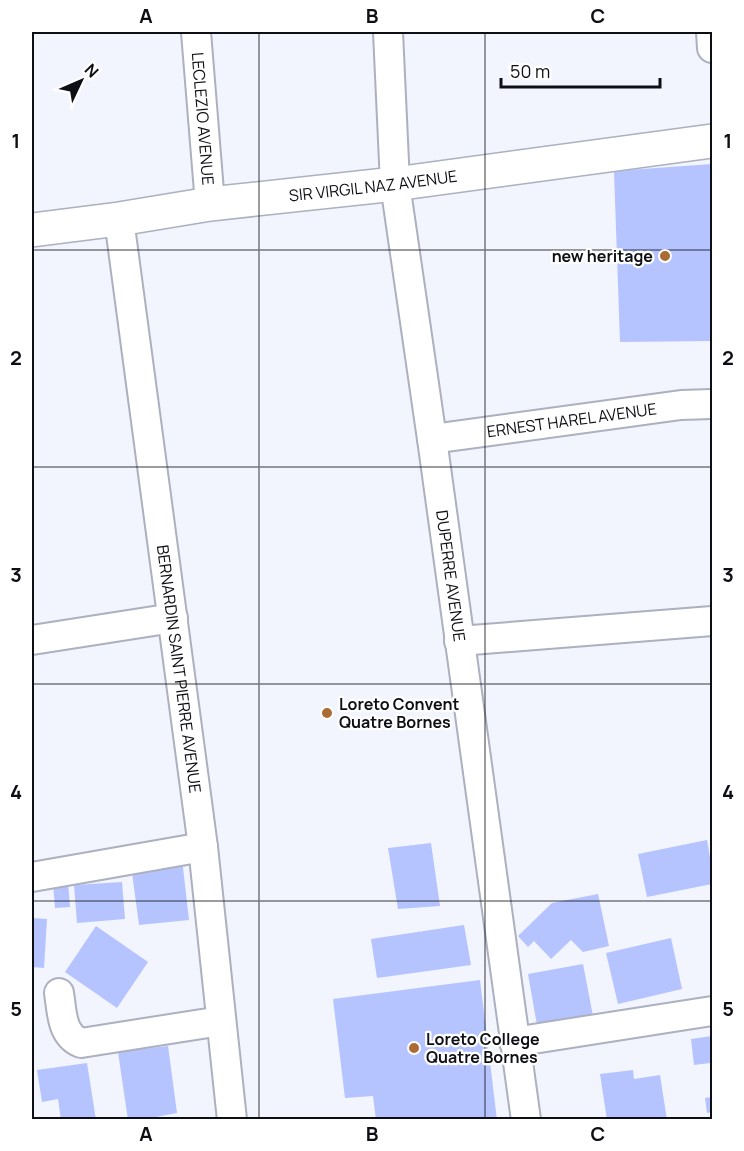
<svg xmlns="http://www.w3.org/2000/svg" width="744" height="1151" font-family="Manrope,sans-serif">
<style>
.building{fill:#b5c4ff}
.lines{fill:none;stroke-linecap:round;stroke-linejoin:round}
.minor-casing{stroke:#acb0bf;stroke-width:32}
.major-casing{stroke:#acb0bf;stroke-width:36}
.minor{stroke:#fff;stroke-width:28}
.major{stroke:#fff;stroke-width:33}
.grid{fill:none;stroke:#0e0f14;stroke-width:1.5;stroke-opacity:0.55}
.poi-dot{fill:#ab6b34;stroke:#fff;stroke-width:2}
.labels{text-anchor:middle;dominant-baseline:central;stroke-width:4.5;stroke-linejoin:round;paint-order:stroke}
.street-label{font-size:16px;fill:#0e0f14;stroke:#fff}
.poi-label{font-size:16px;font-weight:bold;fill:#0e0f14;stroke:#fff;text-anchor:start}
.neatline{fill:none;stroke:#0e0f14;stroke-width:2}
.grid-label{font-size:20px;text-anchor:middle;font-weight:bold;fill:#0e0f14}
</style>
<rect width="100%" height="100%" fill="#f2f4fe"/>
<g class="building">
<polygon points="712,164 712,341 620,342 614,171"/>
<polygon points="707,840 712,869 712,884 647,897 638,854"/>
<polygon points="431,843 440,906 398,909 388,848"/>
<polygon points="182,859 189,920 139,925 131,865"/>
<polygon points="68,882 70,907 55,908 53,883"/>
<polygon points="122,882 125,919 77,923 74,885"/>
<polygon points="598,894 609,946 583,952 571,940 551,959 534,941 528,947 518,936 552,903"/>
<polygon points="32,918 47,919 44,968 32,967"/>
<polygon points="464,925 471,965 377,978 371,939"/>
<polygon points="96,926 148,962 117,1008 65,972"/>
<polygon points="671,938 682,989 618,1004 606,953"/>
<polygon points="583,964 593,1016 537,1025 528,974"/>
<polygon points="480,980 497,1120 376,1120 373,1096 345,1098 333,999"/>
<polygon points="712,1036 712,1069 711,1069 710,1063 694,1065 691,1039"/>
<polygon points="168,1046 177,1113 140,1120 128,1120 118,1052"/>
<polygon points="87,1063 96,1120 61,1120 58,1099 42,1102 37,1070"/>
<polygon points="633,1070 634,1079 660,1075 667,1120 607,1120 600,1074"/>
<polygon points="712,1097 712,1112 707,1113 705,1098"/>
</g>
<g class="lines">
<defs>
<g id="minor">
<path id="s1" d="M196 32 210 204"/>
<path id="s2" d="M388 32 395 184 432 439 526 1120"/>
<polyline points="711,32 712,48"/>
<path id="s3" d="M119 219 203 847 232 1120"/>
<path id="s4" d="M432 439 681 405 712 404"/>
<polyline points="32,640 173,618"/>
<polyline points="459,641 712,621"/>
<polyline points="32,877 203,847"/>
<path d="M59 993C62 1011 61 1035 81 1043L221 1021"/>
<polyline points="514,1042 712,1011"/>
</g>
<g id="major">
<path id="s5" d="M32 230 119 219 210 204 395 184 712 141"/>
</g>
</defs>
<use href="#minor" class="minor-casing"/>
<use href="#major" class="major-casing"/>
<use href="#minor" class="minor"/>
<use href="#major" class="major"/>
</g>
<path class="grid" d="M259 32V1120M485 32V1120M32 250H712M32 467H712M32 684H712M32 901H712"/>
<g class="poi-dot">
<circle cx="665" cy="256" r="6"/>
<circle cx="327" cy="713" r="6"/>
<circle cx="414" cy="1048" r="6"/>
</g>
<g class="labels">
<g class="street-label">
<text stroke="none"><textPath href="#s1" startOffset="87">LECLEZIO AVENUE</textPath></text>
<text stroke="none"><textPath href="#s5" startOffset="344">SIR VIRGIL NAZ AVENUE</textPath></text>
<text stroke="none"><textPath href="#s4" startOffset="141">ERNEST HAREL AVENUE</textPath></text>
<text stroke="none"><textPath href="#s2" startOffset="548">DUPERRE AVENUE</textPath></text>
<text stroke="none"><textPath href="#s3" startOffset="454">BERNARDIN SAINT PIERRE AVENUE</textPath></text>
</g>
<g class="poi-label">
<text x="653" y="256" text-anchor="end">new heritage</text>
<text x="339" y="704">Loreto Convent<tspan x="339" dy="18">Quatre Bornes</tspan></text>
<text x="426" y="1039">Loreto College<tspan x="426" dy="18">Quatre Bornes</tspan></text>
</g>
</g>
<rect width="744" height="1151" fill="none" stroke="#ffffff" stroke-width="66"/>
<g transform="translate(81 81) rotate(46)" stroke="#ffffff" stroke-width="4.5" paint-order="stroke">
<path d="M0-4.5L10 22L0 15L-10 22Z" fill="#0e0f14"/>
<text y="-9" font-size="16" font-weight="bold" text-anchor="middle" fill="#0e0f14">N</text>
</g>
<path d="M501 78v9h159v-9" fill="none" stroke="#0e0f14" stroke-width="3"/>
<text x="510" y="78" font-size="18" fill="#0e0f14" stroke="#ffffff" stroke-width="4.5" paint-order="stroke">50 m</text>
<rect x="33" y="33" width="678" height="1085" class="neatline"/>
<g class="grid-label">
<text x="146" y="23">A</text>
<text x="372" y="23">B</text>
<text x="598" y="23">C</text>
<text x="16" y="148">1</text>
<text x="728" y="148">1</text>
<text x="16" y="365">2</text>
<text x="728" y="365">2</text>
<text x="16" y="582">3</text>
<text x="728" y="582">3</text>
<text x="16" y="799">4</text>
<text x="728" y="799">4</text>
<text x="16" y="1016">5</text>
<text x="728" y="1016">5</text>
<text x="146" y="1141">A</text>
<text x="372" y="1141">B</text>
<text x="598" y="1141">C</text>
</g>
</svg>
